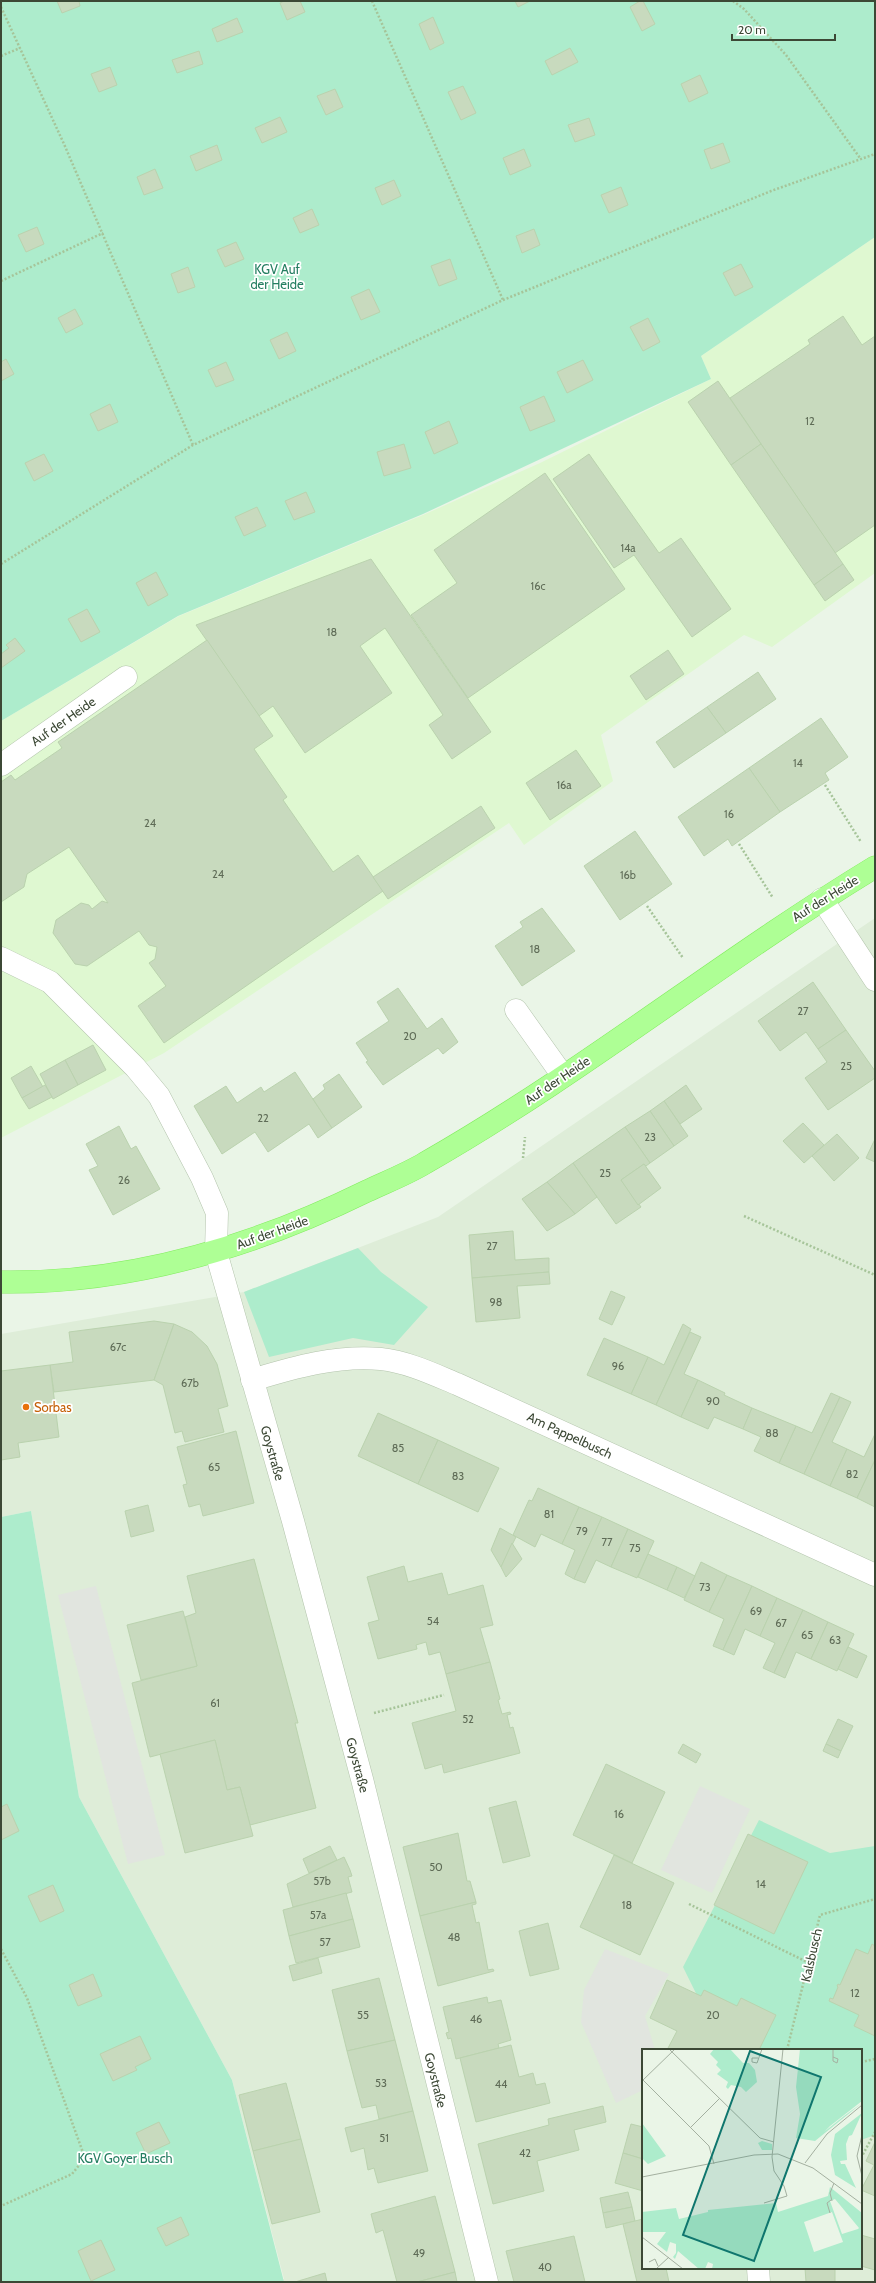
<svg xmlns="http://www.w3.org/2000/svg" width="876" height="2283" font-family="Cabin,sans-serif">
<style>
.residential{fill:#deedd8;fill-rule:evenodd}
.commercial{fill:#dff8d1}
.green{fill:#adeccc}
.parking{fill:#e1e5df}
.building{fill:#c8dabe;stroke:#bad2ae}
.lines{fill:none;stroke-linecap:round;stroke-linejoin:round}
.minor-casing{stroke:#b3c4ac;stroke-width:23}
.major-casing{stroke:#81ec5d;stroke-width:23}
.path{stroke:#a6c499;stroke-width:2.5;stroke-dasharray:2 2;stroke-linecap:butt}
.minor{stroke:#fff;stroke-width:22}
.major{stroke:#aeff95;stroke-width:22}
.food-dot{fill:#e8710a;stroke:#fff;stroke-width:1.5}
.labels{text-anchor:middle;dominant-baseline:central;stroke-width:3.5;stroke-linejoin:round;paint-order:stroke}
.number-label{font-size:11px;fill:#5f6c57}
.park-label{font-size:13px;fill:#247e61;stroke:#fff}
.street-label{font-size:13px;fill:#3c4835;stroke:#fff}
.food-label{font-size:13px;fill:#c56008;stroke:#fff;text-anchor:start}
.inset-road{fill:none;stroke:#a4b0a0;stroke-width:1}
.view{fill:#0f766e;fill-opacity:0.15;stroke:#0f766e;stroke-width:2}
.inset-edge{fill:none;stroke:#3c4835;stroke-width:2}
</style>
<rect width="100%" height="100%" fill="#eaf5e7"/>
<path class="residential" d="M875 918V2282H274L284 2279 232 2080 79 1797 31 1511 1 1517V1334L244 1292 438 1217ZM643 2050H861V2268H643Z"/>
<polygon class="commercial" points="875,237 875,573 772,647 744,635 601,735 613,781 524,845 509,823 164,1053 1,1138 1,721 179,616 423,515 540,463 711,379 701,356"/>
<g class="green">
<polygon points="1,1 875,1 875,237 701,356 711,379 423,514 178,616 1,721"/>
<polygon points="358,1248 381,1272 428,1307 394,1345 353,1338 269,1357 244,1292"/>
<polygon points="31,1511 79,1797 232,2080 284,2282 1,2282 1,1517"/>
<polygon points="759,1820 830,1853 875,1846 875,2135 861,2140 861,2050 724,2050 683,1967"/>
</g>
<g class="parking">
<polygon points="96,1586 165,1855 128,1864 58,1595"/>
<polygon points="700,1786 750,1809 712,1893 661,1870"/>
<polygon points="605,1949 669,1974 645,2016 655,2050 643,2050 643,2090 616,2103 581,2022 584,1990"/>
</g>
<g class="building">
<polygon points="57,1 79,1 80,6 62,13"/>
<polygon points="284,1 300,1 305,12 287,20 280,3"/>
<polygon points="515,1 530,1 518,7"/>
<polygon points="640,1 643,1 655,24 642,31 630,7"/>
<polygon points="433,17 444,43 430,50 419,24"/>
<polygon points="237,18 243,32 217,42 212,29"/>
<polygon points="570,48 578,62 552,75 545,61"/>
<polygon points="199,51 203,64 177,73 172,60"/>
<polygon points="110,67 117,85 99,92 91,74"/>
<polygon points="700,75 708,93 689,102 681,84"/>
<polygon points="463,86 476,113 461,120 448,92"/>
<polygon points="335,89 343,107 326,115 317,96"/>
<polygon points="280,117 287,132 262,143 255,128"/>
<polygon points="589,118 595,135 575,142 568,125"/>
<polygon points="723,143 730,162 711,169 704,150"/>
<polygon points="217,145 222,160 196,171 190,156"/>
<polygon points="524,149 531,166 510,175 503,158"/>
<polygon points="155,169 163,188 144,195 137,177"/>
<polygon points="394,180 401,196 382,205 375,188"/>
<polygon points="621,187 628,205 609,213 601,195"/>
<polygon points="312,209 319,225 300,233 293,218"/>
<polygon points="37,227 44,244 26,252 18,235"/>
<polygon points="534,229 540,245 522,253 516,236"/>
<polygon points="236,242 244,259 225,267 217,250"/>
<polygon points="450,259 457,279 439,286 431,266"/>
<polygon points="741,264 753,287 735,296 723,273"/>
<polygon points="188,267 195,287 178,293 171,274"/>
<polygon points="369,289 380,312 361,320 351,297"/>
<polygon points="75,309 83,324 66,333 58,318"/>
<polygon points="843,316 862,345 875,336 875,525 835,553 730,398 810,344 808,340"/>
<polygon points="648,318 660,342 643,351 630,327"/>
<polygon points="287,332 296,351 279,359 270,340"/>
<polygon points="6,359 14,374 1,381 1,362"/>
<polygon points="583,360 593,380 567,393 557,372"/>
<polygon points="226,362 234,380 216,387 208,370"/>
<polygon points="718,381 761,444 731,465 688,402"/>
<polygon points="544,396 555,421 530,431 520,407"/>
<polygon points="110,404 118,422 98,431 90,414"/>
<polygon points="449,421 458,443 434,454 425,432"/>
<polygon points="404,444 411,468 384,476 377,452"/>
<polygon points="761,444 843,564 814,585 731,465"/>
<polygon points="44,454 53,471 34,481 25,463"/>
<polygon points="589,454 659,553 681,538 731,609 692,637 634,555 614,568 553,479"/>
<polygon points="545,473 625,589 468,698 411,615 457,583 434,550"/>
<polygon points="306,492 315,512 294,520 285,501"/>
<polygon points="257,507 266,526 244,536 235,517"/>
<polygon points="371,559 491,732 452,759 429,725 443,715 385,628 360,646 392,693 305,753 273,706 259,716 196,625"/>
<polygon points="843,564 854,580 825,601 814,585"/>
<polygon points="156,572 168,595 148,606 136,583"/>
<polygon points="87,609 100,632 81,642 68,619"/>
<polygon points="15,638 25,651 1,668 1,654 9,648 6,645"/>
<polygon points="207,640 273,736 254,749 287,797 283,800 333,872 358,855 383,891 164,1043 138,1006 166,986 149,963 155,959 157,947 149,945 139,931 87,966 75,964 53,933 56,920 81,903 89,905 92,909 102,901 108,903 69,847 27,874 24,887 1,902 1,782 11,775 15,780 62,748 58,742"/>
<polygon points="668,650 684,674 646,700 630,676"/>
<polygon points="758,672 776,699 726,733 707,707"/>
<polygon points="707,707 726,733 674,768 656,742"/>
<polygon points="821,718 848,757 825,773 829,780 780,812 749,768"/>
<polygon points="576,750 601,786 550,820 526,783"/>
<polygon points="749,768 780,812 732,846 728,839 704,856 678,817"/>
<polygon points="481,806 495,828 388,899 373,877"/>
<polygon points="635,831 672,884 620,920 584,866"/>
<polygon points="542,908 575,951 522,986 495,946 523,927 520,922"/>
<polygon points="813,982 846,1030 818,1049 806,1032 780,1051 758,1021"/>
<polygon points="398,988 427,1029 442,1018 458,1042 443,1054 438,1048 383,1085 366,1062 368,1061 356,1043 389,1021 377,1002"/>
<polygon points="846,1030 875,1071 875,1078 828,1110 805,1078 827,1062 818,1049"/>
<polygon points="93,1045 106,1070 78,1085 65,1060"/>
<polygon points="65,1060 78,1085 53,1099 40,1074"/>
<polygon points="31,1066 43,1087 22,1098 11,1078"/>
<polygon points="295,1072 332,1128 318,1138 309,1124 268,1152 255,1132 222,1154 194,1106 226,1086 237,1103 261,1087 264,1092"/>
<polygon points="339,1074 362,1107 332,1128 313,1099 325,1089 323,1085"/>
<polygon points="45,1085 52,1097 29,1109 22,1098"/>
<polygon points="686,1085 702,1109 680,1124 664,1101"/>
<polygon points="664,1101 688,1136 674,1146 650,1111"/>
<polygon points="650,1111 674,1146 650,1163 625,1127"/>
<polygon points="803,1123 824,1145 804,1163 783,1141"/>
<polygon points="119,1126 131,1149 136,1146 160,1189 113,1215 89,1170 98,1166 86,1144"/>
<polygon points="625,1127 650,1163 646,1166 644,1164 621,1180 641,1207 616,1224 573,1163"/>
<polygon points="837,1134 859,1158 834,1181 812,1156"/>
<polygon points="875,1139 875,1162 866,1158"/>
<polygon points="573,1163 597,1197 575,1214 547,1182"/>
<polygon points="644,1164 661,1188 638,1205 621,1180"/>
<polygon points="547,1182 575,1214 547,1231 522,1199"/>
<polygon points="513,1231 515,1260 549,1258 549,1272 472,1278 469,1235"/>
<polygon points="549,1272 550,1284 517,1286 520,1318 476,1322 472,1278"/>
<polygon points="611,1291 625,1297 612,1325 599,1319"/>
<polygon points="154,1321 174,1324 154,1380 54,1392 50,1365 73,1362 69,1332"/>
<polygon points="174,1324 192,1332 207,1346 217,1364 228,1406 218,1409 224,1432 185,1442 182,1431 175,1433 163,1385 154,1380"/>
<polygon points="683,1324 691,1329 656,1405 631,1394 648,1357 664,1365"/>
<polygon points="690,1332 701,1337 684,1374 698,1380 681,1417 656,1405"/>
<polygon points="604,1338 648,1357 631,1394 587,1375"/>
<polygon points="50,1365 59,1437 18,1443 20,1457 1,1460 1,1371"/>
<polygon points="698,1380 725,1393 724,1395 752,1408 743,1429 714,1417 708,1429 681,1417"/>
<polygon points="831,1393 840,1397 804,1474 779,1463 796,1426 812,1433"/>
<polygon points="840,1397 851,1402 832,1442 847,1449 830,1486 804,1474"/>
<polygon points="752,1408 796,1426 779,1463 754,1451 761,1437 743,1429"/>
<polygon points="378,1413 438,1440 418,1484 358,1456"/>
<polygon points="236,1431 254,1503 203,1516 200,1504 189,1507 183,1485 187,1484 177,1447"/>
<polygon points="875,1434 875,1460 857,1498 830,1486 847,1449 864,1457"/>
<polygon points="438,1440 499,1468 478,1512 418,1484"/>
<polygon points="875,1460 875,1507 857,1498"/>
<polygon points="538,1488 579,1507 562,1544 541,1534 535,1547 513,1535 529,1500 532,1501"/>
<polygon points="148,1505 154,1531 131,1537 125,1511"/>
<polygon points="579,1507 602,1517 574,1579 565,1574 575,1550 562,1544"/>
<polygon points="602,1517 628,1529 611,1567 596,1560 585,1583 574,1579"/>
<polygon points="500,1528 516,1537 501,1567 491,1550"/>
<polygon points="628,1529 654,1541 637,1578 611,1567"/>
<polygon points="512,1543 522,1559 506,1577 501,1567"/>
<polygon points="648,1554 677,1567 667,1590 638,1577"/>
<polygon points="254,1559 298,1723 295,1723 316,1808 250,1825 240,1787 227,1790 215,1740 150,1757 132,1683 197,1666 185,1617 196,1613 187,1576"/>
<polygon points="701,1562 727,1575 709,1612 684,1600"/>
<polygon points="404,1566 408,1582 442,1573 448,1595 483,1585 493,1625 480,1628 490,1662 446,1674 440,1652 429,1655 426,1642 416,1645 417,1649 378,1659 368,1623 379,1620 367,1577"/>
<polygon points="677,1567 695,1576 684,1598 667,1590"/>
<polygon points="727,1575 752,1586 723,1650 713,1646 724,1619 709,1612"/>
<polygon points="752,1586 777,1598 760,1636 745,1629 734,1655 723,1650"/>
<polygon points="777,1598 803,1610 774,1673 763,1668 775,1643 760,1636"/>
<polygon points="803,1610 828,1622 811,1659 796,1652 785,1678 774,1673"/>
<polygon points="183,1611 197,1666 141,1680 127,1625"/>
<polygon points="828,1622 854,1634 837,1671 811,1659"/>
<polygon points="848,1647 867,1656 857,1678 838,1669"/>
<polygon points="490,1662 500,1699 498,1700 502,1714 510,1712 511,1714 507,1715 510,1728 513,1727 520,1753 444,1773 442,1764 425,1769 412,1723 456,1711 446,1674"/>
<polygon points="838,1719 853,1726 841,1751 826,1744"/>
<polygon points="215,1740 227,1790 240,1787 253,1836 185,1853 160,1754"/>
<polygon points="683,1744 701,1754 696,1763 678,1753"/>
<polygon points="826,1744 841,1751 838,1758 823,1751"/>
<polygon points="606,1764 665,1792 632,1863 573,1835"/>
<polygon points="516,1801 530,1856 503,1863 489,1808"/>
<polygon points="7,1804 19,1831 1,1840 1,1807"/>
<polygon points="458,1833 467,1881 470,1881 476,1902 420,1916 403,1847"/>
<polygon points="748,1834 808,1862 774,1934 714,1905"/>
<polygon points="330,1846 337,1860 309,1873 303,1859"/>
<polygon points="614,1855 674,1883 640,1955 580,1927"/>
<polygon points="344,1857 350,1870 352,1876 348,1877 352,1892 293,1907 287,1884"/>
<polygon points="53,1885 64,1911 40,1922 28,1896"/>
<polygon points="346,1893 353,1919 289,1936 283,1910"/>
<polygon points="476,1902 476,1904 472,1905 476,1923 479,1922 488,1970 493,1969 494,1971 438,1986 420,1916"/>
<polygon points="353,1919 360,1947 296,1963 289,1936"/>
<polygon points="548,1923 559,1969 530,1976 519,1931"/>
<polygon points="872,1944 875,1946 875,2036 854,2026 859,2015 829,2001 830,1998 833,1999 838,1987 837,1986 838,1984 840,1985 856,1949 868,1954"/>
<polygon points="318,1958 322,1973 293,1981 289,1966"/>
<polygon points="93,1974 102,1996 78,2006 69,1985"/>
<polygon points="379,1978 395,2040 347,2051 332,1990"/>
<polygon points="667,1980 701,1996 704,1990 737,2006 741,1998 776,2015 759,2050 667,2050 677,2031 650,2018"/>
<polygon points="487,1997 488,2003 501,2000 511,2040 498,2044 499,2048 456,2059 451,2038 448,2039 446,2033 449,2032 443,2007"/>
<polygon points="140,2036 151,2059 135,2067 137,2070 113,2081 100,2054"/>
<polygon points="395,2040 413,2111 379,2119 376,2105 362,2108 347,2051"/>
<polygon points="511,2045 519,2077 533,2073 536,2085 545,2083 550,2103 476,2122 460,2058"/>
<polygon points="286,2083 301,2139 253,2151 239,2095"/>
<polygon points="603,2106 606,2122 574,2130 579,2150 537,2161 544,2191 493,2204 478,2144 549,2125 548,2119"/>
<polygon points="413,2111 428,2171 378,2183 374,2168 368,2170 364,2148 351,2152 345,2128"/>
<polygon points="159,2122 170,2143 146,2154 136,2133"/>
<polygon points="631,2124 643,2127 643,2159 623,2153"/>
<polygon points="301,2139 320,2212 272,2224 253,2151"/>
<polygon points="875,2142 875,2196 861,2190 874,2165 866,2161"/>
<polygon points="623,2153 643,2159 643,2191 615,2183"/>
<polygon points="628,2192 632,2207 603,2213 600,2198"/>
<polygon points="435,2196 455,2272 417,2282 397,2282 383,2230 376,2233 371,2214"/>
<polygon points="632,2207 635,2221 606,2228 603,2213"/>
<polygon points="181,2217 189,2235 166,2246 157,2228"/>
<polygon points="643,2219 643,2268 666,2268 669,2282 637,2282 623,2224"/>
<polygon points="861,2235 875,2239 875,2270 861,2266"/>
<polygon points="574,2236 585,2282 514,2282 506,2251"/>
<polygon points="101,2240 115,2270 91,2281 78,2251"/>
<polygon points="805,2268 835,2268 835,2282 806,2282"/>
<polygon points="455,2272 457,2282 417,2282"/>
<polygon points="325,2273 327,2282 295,2282"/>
</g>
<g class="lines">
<defs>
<g id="minor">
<polyline points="1,765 126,677"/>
<polyline points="822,899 875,980"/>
<polyline points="1,958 50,982 135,1067 159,1096 202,1178 217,1213 216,1252 293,1521 362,1779 487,2282"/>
<polyline points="516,1010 563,1076"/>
<path d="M252 1380C295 1367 337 1355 381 1359 408 1362 433 1374 457 1384L875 1575"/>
<polyline points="758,2268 759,2282"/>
</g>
<path id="major" d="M1 1282C129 1284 253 1247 367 1191 386 1182 407 1174 425 1163 581 1074 722 960 875 867"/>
</defs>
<use href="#minor" class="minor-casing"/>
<use href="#major" class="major-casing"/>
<g class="path">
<polyline points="372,1 503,300"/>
<polyline points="733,1 744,9 786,55 860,158"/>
<polyline points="1,7 64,144 193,445"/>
<polyline points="1,56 20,48"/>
<polyline points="1,281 103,233"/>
<polyline points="1,564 193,445 503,300 771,191 875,154"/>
<polyline points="825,785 861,842"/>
<polyline points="739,844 773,898"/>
<polyline points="647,906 683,958"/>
<polyline points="523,1158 525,1137"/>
<polyline points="744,1216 875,1275"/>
<polyline points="374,1713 444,1695"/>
<polyline points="689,1904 809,1963"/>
<polyline points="1,1949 27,1998 85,2158 72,2174 1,2206"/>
<polyline points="787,2050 820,1915 875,1899"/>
<polyline points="861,2062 875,2059"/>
<polyline points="861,2158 875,2132"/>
</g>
<use href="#minor" class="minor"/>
<use href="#major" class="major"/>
</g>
<circle class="food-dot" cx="26" cy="1407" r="4"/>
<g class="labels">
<g class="number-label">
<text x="810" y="421">12</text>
<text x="628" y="548">14a</text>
<text x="538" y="586">16c</text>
<text x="332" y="632">18</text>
<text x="798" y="763">14</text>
<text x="564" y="785">16a</text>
<text x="729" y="814">16</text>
<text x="150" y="823">24</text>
<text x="218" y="874">24</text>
<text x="628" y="875">16b</text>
<text x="535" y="949">18</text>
<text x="803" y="1011">27</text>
<text x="410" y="1036">20</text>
<text x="846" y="1066">25</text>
<text x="263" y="1118">22</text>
<text x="650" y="1137">23</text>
<text x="605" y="1173">25</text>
<text x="124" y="1180">26</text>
<text x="492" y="1246">27</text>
<text x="496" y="1302">98</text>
<text x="118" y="1347">67c</text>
<text x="618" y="1366">96</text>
<text x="190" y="1383">67b</text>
<text x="713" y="1401">90</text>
<text x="772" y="1433">88</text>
<text x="398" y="1448">85</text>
<text x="214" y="1467">65</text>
<text x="852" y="1474">82</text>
<text x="458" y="1476">83</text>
<text x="549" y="1514">81</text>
<text x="582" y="1531">79</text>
<text x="607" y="1542">77</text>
<text x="635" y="1548">75</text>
<text x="705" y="1587">73</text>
<text x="756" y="1611">69</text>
<text x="433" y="1621">54</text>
<text x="781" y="1623">67</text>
<text x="807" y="1635">65</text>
<text x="835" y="1640">63</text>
<text x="215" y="1703">61</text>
<text x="468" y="1719">52</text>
<text x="619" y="1814">16</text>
<text x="436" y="1867">50</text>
<text x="322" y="1881">57b</text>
<text x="761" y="1884">14</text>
<text x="627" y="1905">18</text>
<text x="318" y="1915">57a</text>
<text x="454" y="1937">48</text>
<text x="325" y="1942">57</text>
<text x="855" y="1993">12</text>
<text x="363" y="2015">55</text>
<text x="713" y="2015">20</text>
<text x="476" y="2019">46</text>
<text x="381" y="2083">53</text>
<text x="501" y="2084">44</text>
<text x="384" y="2138">51</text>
<text x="525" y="2153">42</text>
<text x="419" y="2253">49</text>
<text x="545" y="2267">40</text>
</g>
<g class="park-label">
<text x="277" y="269">KGV Auf<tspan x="277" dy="15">der Heide</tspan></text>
<text x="125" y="2158">KGV Goyer Busch</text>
</g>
<g class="street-label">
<text transform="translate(63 721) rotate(-35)">Auf der Heide</text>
<text transform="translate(825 898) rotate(-32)">Auf der Heide</text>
<text transform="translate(557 1080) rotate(-34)">Auf der Heide</text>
<text transform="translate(272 1232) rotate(-20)">Auf der Heide</text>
<text transform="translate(570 1435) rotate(25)">Am Pappelbusch</text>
<text transform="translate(273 1453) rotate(74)">Goystraße</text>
<text transform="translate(358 1765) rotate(75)">Goystraße</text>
<text transform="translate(811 1955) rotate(-77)">Kalsbusch</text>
<text transform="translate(436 2080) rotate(76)">Goystraße</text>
</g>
<g class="food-label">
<text x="34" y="1407">Sorbas</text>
</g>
</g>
<g transform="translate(642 2049)">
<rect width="220" height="220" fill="#eaf5e7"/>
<path d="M72 0H88L101 14H107L113 21 115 33 104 43 99 38 89 36 86 40 84 38 86 33 75 25 79 21 74 16 76 13 68 5ZM158 0H220V52L188 77 182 83 202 67 220 54 173 92 154 89 158 65 154 38ZM220 64 210 86 207 87 204 95 205 111 198 112 199 115H203L214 139 193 126 189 106 193 85ZM0 74 24 107 6 115 0 109ZM120 92 130 95V101H120L116 94ZM188 138 220 164V220H70L71 215 66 213 63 220H57L36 202 33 210 31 208 34 204V195L28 193 25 203 15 195 24 183H0V163L34 159 37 170 66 163V161L134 154 136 163 186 147ZM193 150 217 179 216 180 200 185 188 152ZM190 163 201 193 172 203 162 173Z" fill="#adeccc" fill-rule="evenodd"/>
<path class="inset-road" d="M27 0 118 89 132 93M191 0V12L195 14 196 10 191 8M116 9H110V13L115 14 120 0M1 31 67 97 72 115M0 32 33 0M48 79 78 49M220 86 215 107 220 127M163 114 185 85 220 56M0 128 112 106 136 105 171 119 220 155M190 152 188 144 192 134M122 154 145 147 142 137 132 122 130 108 141 0M188 164 185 154 189 151M0 188 41 220M7 213 13 210 16 217M14 220 27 208"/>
<path class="view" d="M108 2 179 28 112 212 41 186Z"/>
<rect width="220" height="220" class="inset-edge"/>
</g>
<rect width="876" height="2283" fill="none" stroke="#3c4835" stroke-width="4"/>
<path d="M732 34v6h103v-6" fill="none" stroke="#3c4835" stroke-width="2"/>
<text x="738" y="34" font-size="12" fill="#3c4835" stroke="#ffffff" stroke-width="3" paint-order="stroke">20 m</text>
</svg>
